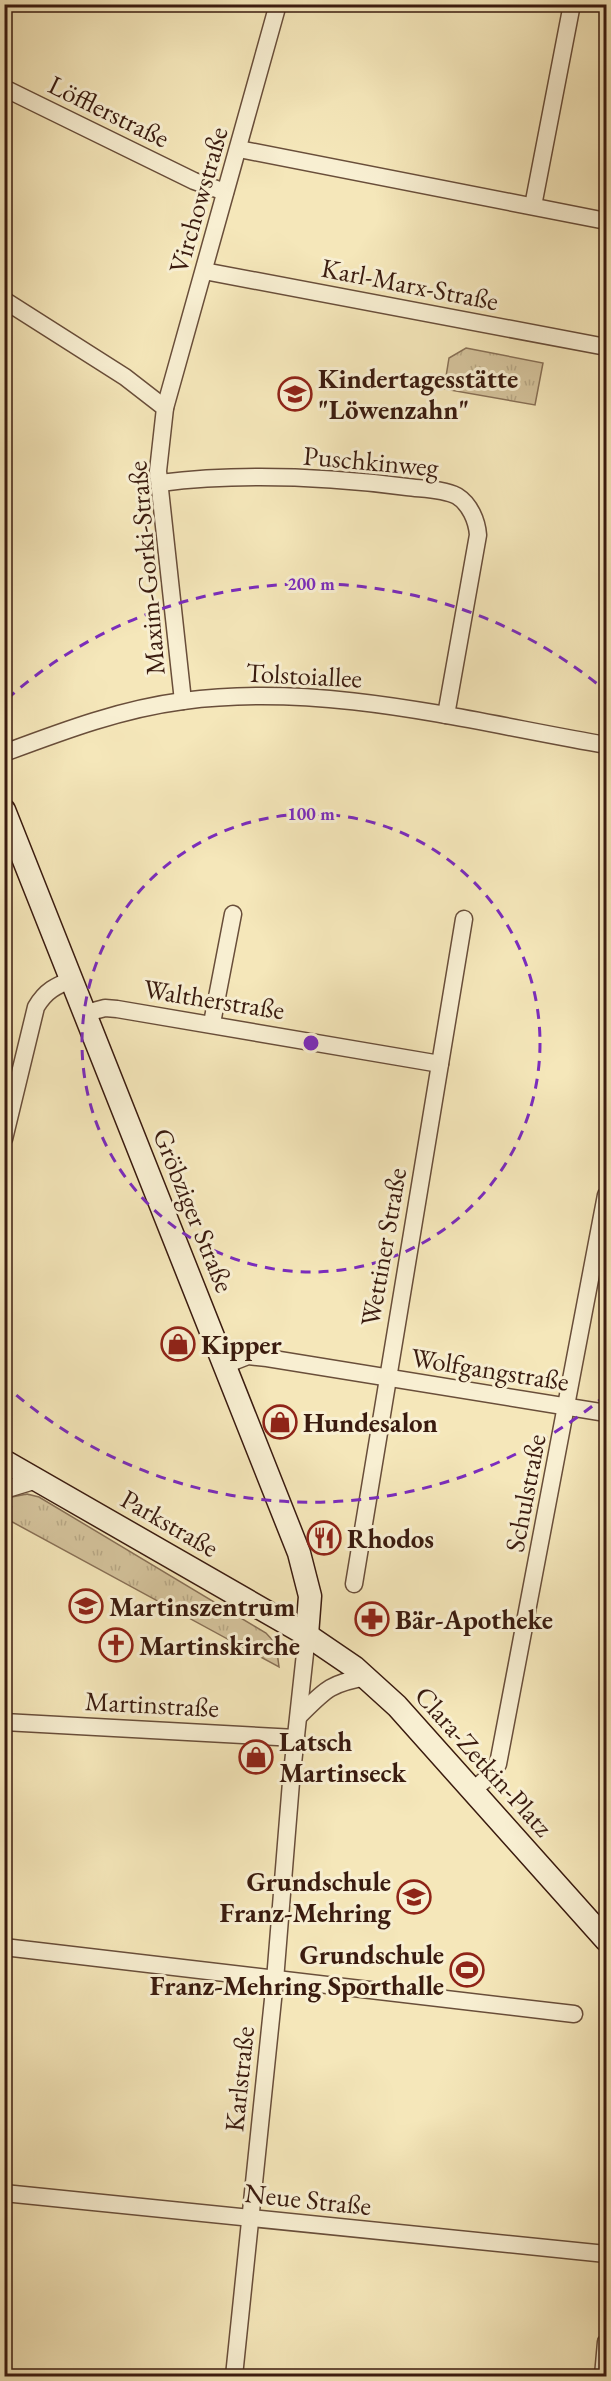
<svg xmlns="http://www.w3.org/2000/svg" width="611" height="2381" font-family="'EB Garamond',serif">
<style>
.park{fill:url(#park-tufts);stroke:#887056;stroke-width:1.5}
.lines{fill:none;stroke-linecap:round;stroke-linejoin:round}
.street-casing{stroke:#694e3a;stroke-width:19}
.secondary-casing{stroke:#3a1b0f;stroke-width:25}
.street{stroke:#f8efd2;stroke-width:16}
.secondary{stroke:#f8efd2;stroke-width:22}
.ring{fill:none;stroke:#7b2cbf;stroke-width:3;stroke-dasharray:10 8}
.labels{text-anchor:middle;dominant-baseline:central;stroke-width:6;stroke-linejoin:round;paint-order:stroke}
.street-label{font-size:27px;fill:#3a1b0f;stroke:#f8efd2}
.poi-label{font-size:27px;font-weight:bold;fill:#3a1b0f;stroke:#f8efd2;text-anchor:start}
.centre{fill:#7b2cbf;stroke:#f8efd2;stroke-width:3}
.ring-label{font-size:18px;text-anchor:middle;font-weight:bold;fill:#7b2cbf;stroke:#f8efd2;stroke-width:6;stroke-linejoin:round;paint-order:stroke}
</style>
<defs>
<pattern id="park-tufts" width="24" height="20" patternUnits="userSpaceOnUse" patternTransform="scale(1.5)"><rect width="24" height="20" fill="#d5c49d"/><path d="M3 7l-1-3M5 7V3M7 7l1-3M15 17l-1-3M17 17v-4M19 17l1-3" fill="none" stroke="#b8a886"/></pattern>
</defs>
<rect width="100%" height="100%" fill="#f5e7ba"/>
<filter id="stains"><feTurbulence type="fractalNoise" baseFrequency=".00333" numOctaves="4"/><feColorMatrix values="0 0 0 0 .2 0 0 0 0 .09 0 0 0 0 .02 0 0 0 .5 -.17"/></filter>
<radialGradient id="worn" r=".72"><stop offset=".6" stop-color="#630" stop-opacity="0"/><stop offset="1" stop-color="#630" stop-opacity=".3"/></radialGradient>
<g class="park">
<polygon points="466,348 543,363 535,405 444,389 449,358"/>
<polygon points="27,1494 39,1497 266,1633 276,1644 279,1667 5,1518 4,1502 7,1498"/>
</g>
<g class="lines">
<defs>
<g id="street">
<polyline points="4,88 194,181 225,192"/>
<polyline points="239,149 606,221"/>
<polyline points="533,206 572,4"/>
<polyline points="204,271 606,347"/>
<polyline points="4,300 125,377 165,408 158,471 183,701"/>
<polyline points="165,408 278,4"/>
<path d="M160 483C240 473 328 477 407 487 422 489 444 489 457 496 470 504 477 521 478 535L446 715"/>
<path d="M4 753C63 731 121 709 183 701 325 682 467 721 606 745"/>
<polyline points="86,1013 105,1008 117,1009 440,1064"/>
<polyline points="212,1023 233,914"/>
<path d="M4 1139 36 1007C46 990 56 986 73 979"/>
<polyline points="225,1365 248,1356 267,1358 606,1413"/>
<polyline points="4,1490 37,1480"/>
<polyline points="354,1584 464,919"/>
<path d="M299 1716C325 1690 330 1683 367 1677"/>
<polyline points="4,1722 296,1738"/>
<polyline points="472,1791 493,1773 498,1764 606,1195"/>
<polyline points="4,1947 574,2014"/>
<polyline points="4,2193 606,2254"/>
<polyline points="234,2376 275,1980 291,1782 307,1635"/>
<polyline points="603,2376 606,2342"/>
</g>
<g id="secondary">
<polyline points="4,810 299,1553 310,1596 307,1635"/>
<polyline points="4,1461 307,1635 354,1667 397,1706 606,1940"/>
</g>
</defs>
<use href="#street" class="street-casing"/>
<use href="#secondary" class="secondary-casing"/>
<use href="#street" class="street"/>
<use href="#secondary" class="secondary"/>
</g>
<g class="ring">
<circle cx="311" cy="1043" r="229"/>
<path d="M606 1395A459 459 0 0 1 7 1387M7 699A459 459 0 0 1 606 691"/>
</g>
<defs>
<symbol id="school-ring" viewBox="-11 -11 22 22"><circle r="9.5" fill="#f8efd2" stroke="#8f2418" stroke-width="1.5"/><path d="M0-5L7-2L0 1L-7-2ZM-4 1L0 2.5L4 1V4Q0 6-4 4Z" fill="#8f2418"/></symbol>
<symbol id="shop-ring" viewBox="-11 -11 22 22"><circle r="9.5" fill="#f8efd2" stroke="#8f2418" stroke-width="1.5"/><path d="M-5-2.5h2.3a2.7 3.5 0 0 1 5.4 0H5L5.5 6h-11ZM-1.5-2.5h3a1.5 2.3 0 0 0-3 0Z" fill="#8f2418"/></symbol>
<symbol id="restaurant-ring" viewBox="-11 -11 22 22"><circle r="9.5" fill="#f8efd2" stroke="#8f2418" stroke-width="1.5"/><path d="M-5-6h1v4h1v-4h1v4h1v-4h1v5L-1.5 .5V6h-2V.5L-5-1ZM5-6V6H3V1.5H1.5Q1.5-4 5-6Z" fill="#8f2418"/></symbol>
<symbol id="pharmacy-ring" viewBox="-11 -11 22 22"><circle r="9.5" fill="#f8efd2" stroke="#8f2418" stroke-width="1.5"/><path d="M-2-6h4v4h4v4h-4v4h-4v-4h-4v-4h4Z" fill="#8f2418"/></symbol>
<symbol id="church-ring" viewBox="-11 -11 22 22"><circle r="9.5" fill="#f8efd2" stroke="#8f2418" stroke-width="1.5"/><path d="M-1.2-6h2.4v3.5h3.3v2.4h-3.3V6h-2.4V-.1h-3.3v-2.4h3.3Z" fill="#8f2418"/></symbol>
<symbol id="stadium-ring" viewBox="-11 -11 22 22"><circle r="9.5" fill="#f8efd2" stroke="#8f2418" stroke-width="1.5"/><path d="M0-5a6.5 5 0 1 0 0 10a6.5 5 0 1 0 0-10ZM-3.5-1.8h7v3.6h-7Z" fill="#8f2418"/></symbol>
</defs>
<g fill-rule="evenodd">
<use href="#school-ring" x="276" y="375" width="38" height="38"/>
<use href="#shop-ring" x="159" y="1325" width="38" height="38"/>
<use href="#shop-ring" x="261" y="1403" width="38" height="38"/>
<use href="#restaurant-ring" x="305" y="1519" width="38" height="38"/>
<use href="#school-ring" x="67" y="1587" width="38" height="38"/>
<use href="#pharmacy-ring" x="353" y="1600" width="38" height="38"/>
<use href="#church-ring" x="97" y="1626" width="38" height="38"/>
<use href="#shop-ring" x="237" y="1738" width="38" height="38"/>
<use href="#school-ring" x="395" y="1878" width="38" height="38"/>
<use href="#stadium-ring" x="448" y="1951" width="38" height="38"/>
</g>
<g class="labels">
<g class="street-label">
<text transform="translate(109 111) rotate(26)">Löfflerstraße</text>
<text transform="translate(198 200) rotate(-74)">Virchowstraße</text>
<text transform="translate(410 284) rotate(11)">Karl-Marx-Straße</text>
<text transform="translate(371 461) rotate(5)">Puschkinweg</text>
<text transform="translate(146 568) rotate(-95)">Maxim-Gorki-Straße</text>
<text transform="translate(304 675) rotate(3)">Tolstoiallee</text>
<text transform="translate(214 999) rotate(9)">Waltherstraße</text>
<text transform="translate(194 1210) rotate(68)">Gröbziger Straße</text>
<text transform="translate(383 1247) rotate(-80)">Wettiner Straße</text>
<text transform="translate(490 1369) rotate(9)">Wolfgangstraße</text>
<text transform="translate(525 1493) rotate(-79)">Schulstraße</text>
<text transform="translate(170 1523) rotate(30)">Parkstraße</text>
<text transform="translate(152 1704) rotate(3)">Martinstraße</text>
<text transform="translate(484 1761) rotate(48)">Clara-Zetkin-Platz</text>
<text transform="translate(239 2079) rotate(-84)">Karlstraße</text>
<text transform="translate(308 2199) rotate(6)">Neue Straße</text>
</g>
<g class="poi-label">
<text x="318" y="378">Kindertagesstätte<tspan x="318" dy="31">"Löwenzahn"</tspan></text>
<text x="201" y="1344">Kipper</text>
<text x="303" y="1422">Hundesalon</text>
<text x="347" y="1538">Rhodos</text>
<text x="109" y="1606">Martinszentrum</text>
<text x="395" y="1619">Bär-Apotheke</text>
<text x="139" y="1645">Martinskirche</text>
<text x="279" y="1741">Latsch<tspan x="279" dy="31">Martinseck</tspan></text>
<text x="391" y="1881" text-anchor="end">Grundschule<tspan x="391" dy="31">Franz-Mehring</tspan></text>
<text x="444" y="1954" text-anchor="end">Grundschule<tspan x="444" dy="31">Franz-Mehring Sporthalle</tspan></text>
</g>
</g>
<circle cx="311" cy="1043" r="9" class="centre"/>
<g class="ring-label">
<text x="311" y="590">200 m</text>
<text x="311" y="820">100 m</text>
</g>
<rect width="611" height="2381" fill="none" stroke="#f5e7ba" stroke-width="24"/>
<rect x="6" y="6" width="599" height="2369" fill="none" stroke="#3a1b0f" stroke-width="3"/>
<rect x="12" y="12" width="587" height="2357" fill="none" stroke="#3a1b0f" stroke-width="1.5"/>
<rect width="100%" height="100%" filter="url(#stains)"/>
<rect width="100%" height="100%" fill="url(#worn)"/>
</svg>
